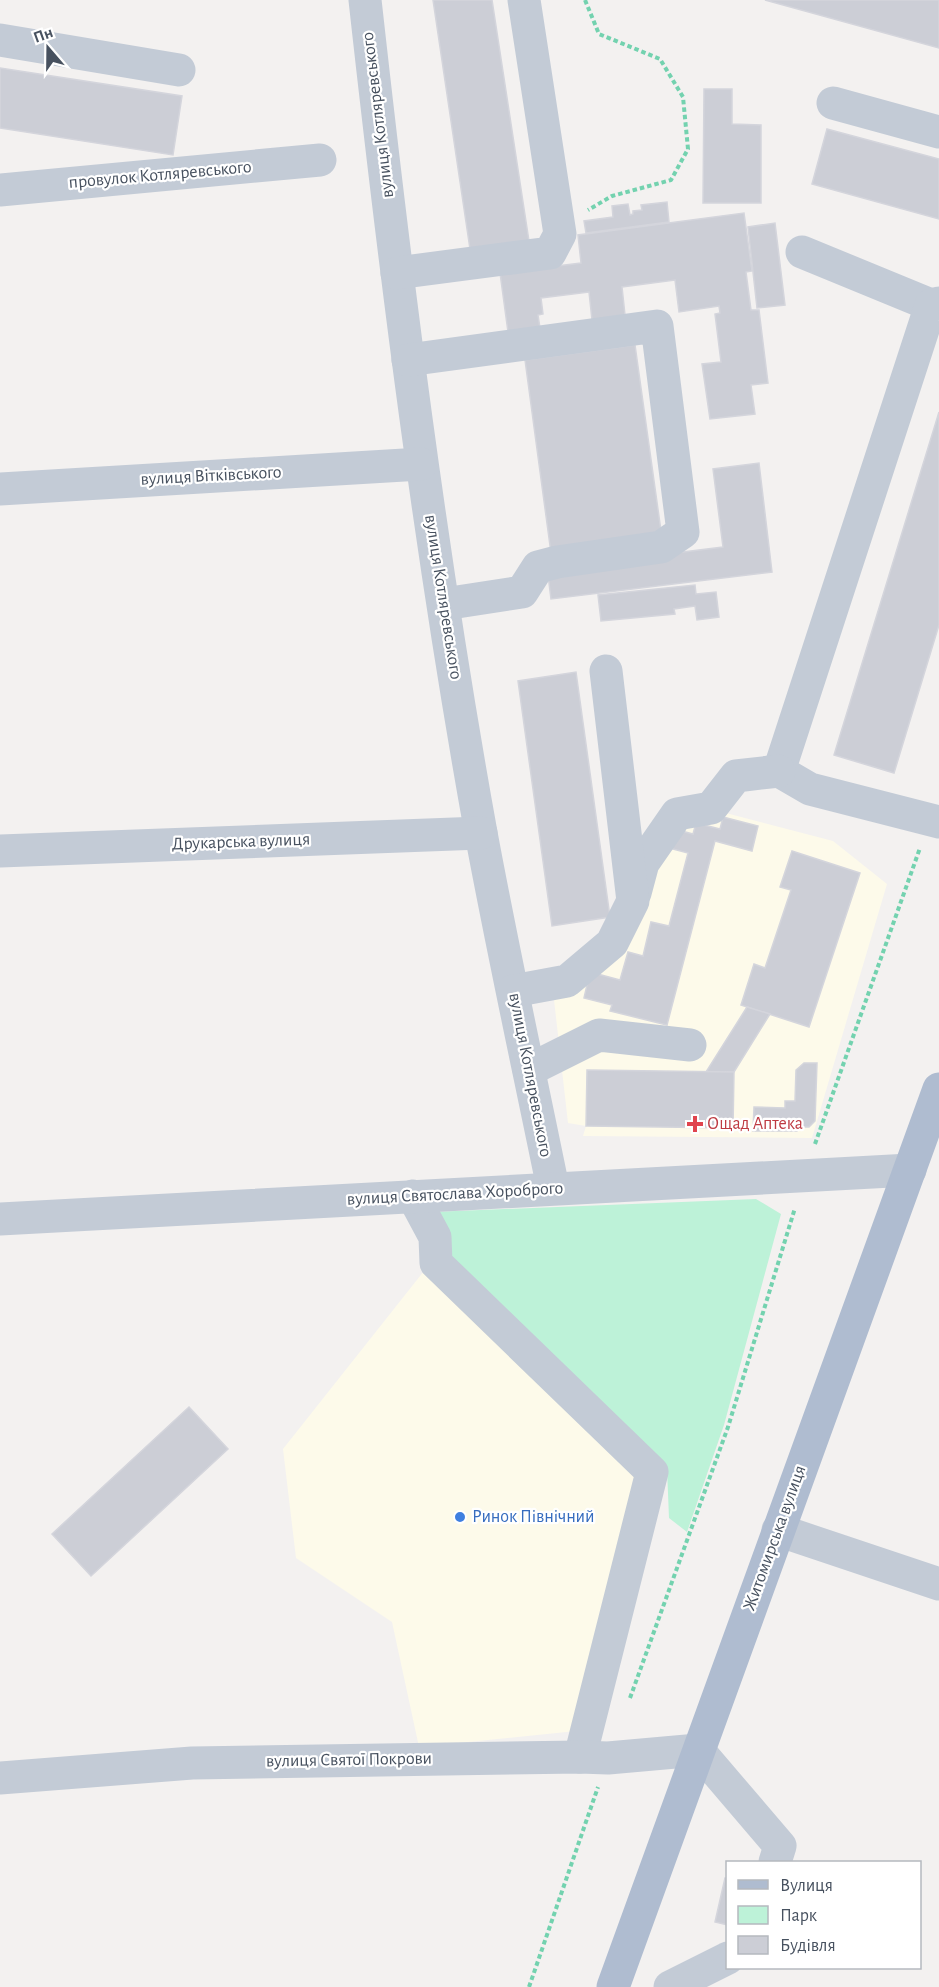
<svg xmlns="http://www.w3.org/2000/svg" width="939" height="1987" font-family="'Alegreya Sans',sans-serif">
<style>
.commercial{fill:#fdfaea}
.green{fill:#bdf2d8}
.building{fill:#ccced6;stroke:#d4d5dc;stroke-width:1.5}
.lines{fill:none;stroke-linecap:round;stroke-linejoin:round}
.path{stroke:#73d2af;stroke-width:4;stroke-dasharray:4.5 3;stroke-linecap:butt}
.minor{stroke:#c3cbd6;stroke-width:33}
.major{stroke:#afbcd0;stroke-width:33}
.health-dot{fill:#e0444e;stroke:#fff;stroke-width:2}
.shop-dot{fill:#3f7fe0;stroke:#fff;stroke-width:2}
.labels{text-anchor:middle;dominant-baseline:central;stroke-width:4.5;stroke-linejoin:round;paint-order:stroke}
.street-label{font-size:18px;fill:#47515f;stroke:#fff}
.health-label{font-size:18px;fill:#be3a42;stroke:#fff;text-anchor:start}
.shop-label{font-size:18px;fill:#366cbe;stroke:#fff;text-anchor:start}
</style>
<rect width="100%" height="100%" fill="#f3f1f0"/>
<g class="commercial">
<polygon points="722,812 833,841 887,884 812,1138 583,1136 586,1126 568,1123 553,991 576,983 675,821"/>
<polygon points="424,1271 640,1476 576,1731 419,1747 392,1622 296,1558 283,1449"/>
</g>
<polygon class="green" points="756,1199 781,1214 724,1425 687,1532 669,1518 667,1469 450,1261 432,1212"/>
<g class="building">
<polygon points="433,0 492,0 529,241 470,249"/>
<polygon points="765,0 939,0 939,48"/>
<polygon points="0,68 182,96 173,155 0,128"/>
<polygon points="704,89 732,89 732,124 761,125 761,203 703,203"/>
<polygon points="827,129 939,159 939,219 812,184"/>
<polygon points="667,202 669,222 586,233 584,221 613,217 612,206 628,204 630,215 633,214 633,211 642,210 641,205"/>
<polygon points="744,213 752,271 746,272 751,310 759,310 768,383 751,385 755,414 710,419 702,364 721,362 715,314 720,313 719,306 679,312 675,280 622,287 625,315 592,320 589,292 541,298 543,314 538,315 540,328 508,332 500,273 581,263 578,235"/>
<polygon points="775,223 785,305 757,308 748,227"/>
<polygon points="635,345 662,538 551,553 525,360"/>
<polygon points="939,412 939,625 894,773 834,755"/>
<polygon points="759,463 772,572 551,599 548,575 602,562 723,547 713,469"/>
<polygon points="695,585 696,594 716,592 719,617 697,620 695,606 674,609 675,614 601,621 598,595"/>
<polygon points="576,672 610,917 552,926 518,681"/>
<polygon points="723,817 758,826 752,851 715,841 667,1025 610,1011 612,1005 584,998 590,972 620,980 628,952 643,956 651,922 669,926 688,853 669,848 674,829 693,834 696,823 720,829"/>
<polygon points="792,851 860,873 809,1027 741,1005 754,964 765,968 791,890 780,887"/>
<polygon points="747,1007 770,1014 734,1072 706,1072"/>
<polygon points="804,1063 817,1063 815,1121 809,1127 797,1127 797,1131 753,1131 754,1107 785,1108 785,1101 795,1101 796,1070"/>
<polygon points="587,1070 734,1072 733,1128 586,1126"/>
<polygon points="189,1407 228,1449 91,1576 52,1534"/>
<polygon points="725,1878 728,1878 728,1925 715,1922"/>
</g>
<g class="lines">
<g class="path">
<polyline points="585,0 599,34 660,59 683,97 688,149 671,180 612,196 588,210"/>
<polyline points="815,1144 920,848"/>
<polyline points="630,1698 728,1427 795,1208"/>
<polyline points="529,1987 598,1787"/>
</g>
<g class="minor">
<path d="M365 0C396 279 431 557 481 833 503 952 529 1070 553 1188"/>
<polyline points="0,40 179,70"/>
<polyline points="833,103 939,132"/>
<polyline points="0,190 320,160"/>
<polyline points="802,252 931,305"/>
<polyline points="397,273 550,253 560,234 524,0"/>
<polyline points="939,303 931,305 779,771 810,789 939,822"/>
<polyline points="408,360 657,326 683,532 661,547 557,562 538,567 522,592 444,604"/>
<polyline points="0,489 421,464"/>
<polyline points="0,851 481,833"/>
<polyline points="635,893 643,863 677,814 711,808 736,776 779,771"/>
<polyline points="513,991 567,981 612,943 633,901 606,671"/>
<polyline points="529,1070 599,1035 690,1045"/>
<polyline points="413,1196 435,1237 436,1263 652,1472 580,1757"/>
<polyline points="0,1219 910,1170"/>
<polyline points="778,1530 939,1584"/>
<polyline points="0,1778 192,1763 580,1757 608,1758 698,1750 780,1846 775,1862"/>
<polyline points="670,1987 728,1958"/>
</g>
<polyline class="major" points="613,1987 939,1089"/>
</g>
<path class="health-dot" d="M692 1115h6v6h6v6h-6v6h-6v-6h-6v-6h6z"/>
<circle class="shop-dot" cx="460" cy="1517" r="6"/>
<g class="labels">
<g class="street-label">
<text transform="translate(378 115) rotate(-97)">вулиця Котляревського</text>
<text transform="translate(160 175) rotate(-5)">провулок Котляревського</text>
<text transform="translate(211 476) rotate(-3)">вулиця Вітківського</text>
<text transform="translate(443 597) rotate(81)">вулиця Котляревського</text>
<text transform="translate(241 842) rotate(-2)">Друкарська вулиця</text>
<text transform="translate(530 1075) rotate(79)">вулиця Котляревського</text>
<text transform="translate(455 1194) rotate(-3)">вулиця Святослава Хороброго</text>
<text transform="translate(775 1538) rotate(-70)">Житомирська вулиця</text>
<text transform="translate(349 1760) rotate(-1)">вулиця Святої Покрови</text>
</g>
<g class="health-label">
<text x="707" y="1124">Ощад Аптека</text>
</g>
<g class="shop-label">
<text x="472" y="1517">Ринок Північний</text>
</g>
</g>
<rect x="726" y="1861" width="195" height="108" fill="#ffffff" stroke="#b5b9bf" stroke-width="1.5"/>
<rect x="738" y="1880" width="30" height="9" fill="#afbcd0" stroke="#b5b9bf" stroke-width="1.5"/>
<text x="780" y="1891" font-size="18" fill="#47515f">Вулиця</text>
<rect x="738" y="1906" width="30" height="18" fill="#bdf2d8" stroke="#b5b9bf" stroke-width="1.5"/>
<text x="780" y="1921" font-size="18" fill="#47515f">Парк</text>
<rect x="738" y="1936" width="30" height="18" fill="#ccced6" stroke="#b5b9bf" stroke-width="1.5"/>
<text x="780" y="1951" font-size="18" fill="#47515f">Будівля</text>
<g transform="translate(48 48) rotate(340)" stroke="#ffffff" stroke-width="4.5" paint-order="stroke">
<path d="M0-4.5L10 22L0 15L-10 22Z" fill="#47515f"/>
<text y="-9" font-size="16" font-weight="bold" text-anchor="middle" fill="#47515f">Пн</text>
</g>
</svg>
